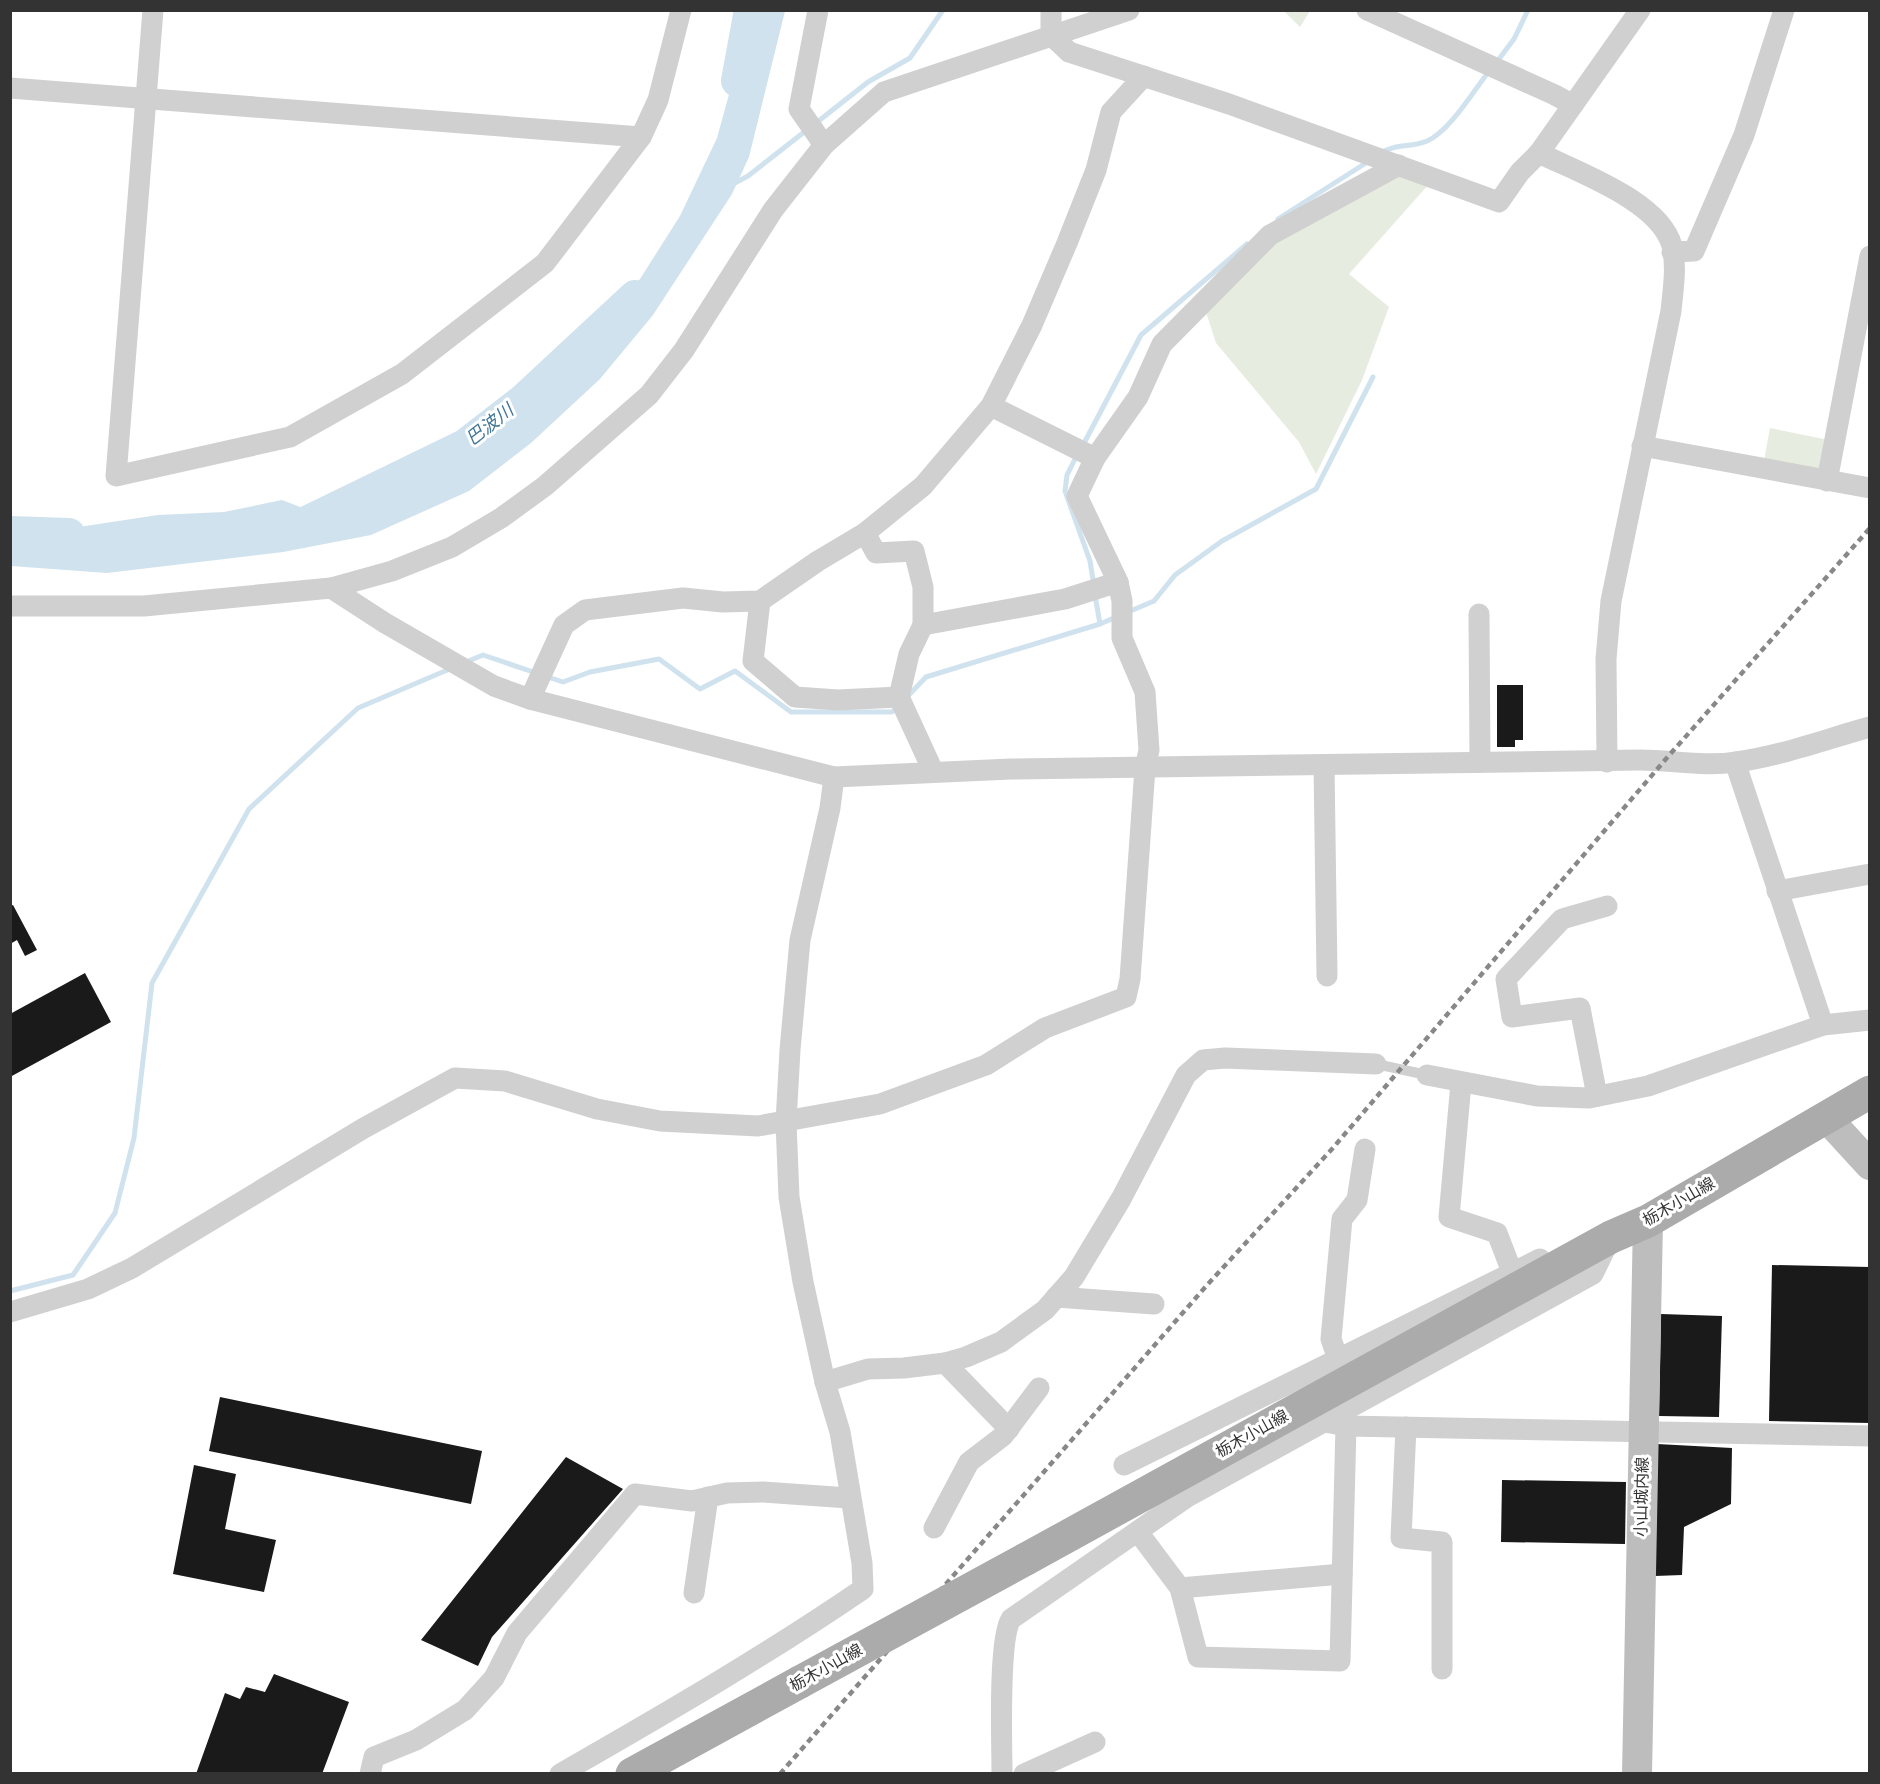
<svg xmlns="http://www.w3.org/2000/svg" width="1880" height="1784" font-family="'Source Sans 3','Noto Sans JP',sans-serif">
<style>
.green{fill:#e6ecdf}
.water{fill:#cfe2ee}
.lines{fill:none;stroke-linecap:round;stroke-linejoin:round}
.stream{stroke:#cfe2ee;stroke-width:5}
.river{stroke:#cfe2ee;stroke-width:32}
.building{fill:#1a1a1a}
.lane{stroke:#d0d0d0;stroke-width:10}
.street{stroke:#d0d0d0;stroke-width:21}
.secondary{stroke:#bdbdbd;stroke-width:30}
.primary{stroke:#ababab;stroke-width:33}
.rail{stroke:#888;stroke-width:4.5;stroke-dasharray:6 4.5;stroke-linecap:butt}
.primary-bridge{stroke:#ababab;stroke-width:33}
.labels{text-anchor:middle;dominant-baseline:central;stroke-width:6;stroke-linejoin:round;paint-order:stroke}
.street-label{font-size:16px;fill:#333;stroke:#fff}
.water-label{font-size:18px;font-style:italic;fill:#3f7597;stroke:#fff}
</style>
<rect width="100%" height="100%" fill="#fff"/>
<g class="green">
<polygon points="1284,11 1310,11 1300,27"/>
<polygon points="1400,171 1429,184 1349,274 1389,307 1362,380 1316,474 1299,442 1216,343 1206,312 1273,243"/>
<polygon points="1770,428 1829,440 1823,473 1764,461"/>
</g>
<polygon class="water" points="752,11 785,11 749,157 732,194 653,315 600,379 531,443 469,491 371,535 283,552 107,573 11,566 11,533 59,530 158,515 224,512 282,500 308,510 350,513 472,455 523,418 575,363 640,279 680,216 717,138"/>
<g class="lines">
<g class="stream">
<polyline points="1496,63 1514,39 1528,10"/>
<polyline points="816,123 868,82 910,58 943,10"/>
<path d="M1381 153C1396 143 1412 148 1427 141 1450 131 1474 90 1490 70"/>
<polyline points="731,185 748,176 808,129"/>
<polyline points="1278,219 1369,161"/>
<polyline points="1082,447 1141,335 1247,244"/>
<polyline points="1077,455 1067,475 1065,491 1090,561 1094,586"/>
<polyline points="1128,612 1154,601 1175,575 1222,541 1316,489 1373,377"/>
<polyline points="1100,624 1116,617"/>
<polyline points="466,662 483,655 536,673"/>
<polyline points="545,676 563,682 590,672 659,659 700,689 735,671 791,712 892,712 898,706"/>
<polyline points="907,697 926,677 1100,624 1095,595"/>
<polyline points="10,1291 73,1275 115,1213 134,1138 152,983 249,809 358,708 452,668"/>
</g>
<g class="river">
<polyline points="737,81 750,10"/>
<polyline points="292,529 465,445 523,400 635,296"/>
<polyline points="10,532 69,534"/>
</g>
</g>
<g class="building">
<polygon points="1497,685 1523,685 1523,740 1515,740 1515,747 1497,747"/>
<polygon points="13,905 37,950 25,956 17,940 10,944 10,906"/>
<polygon points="85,973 111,1022 10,1077 10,1014"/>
<polygon points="1772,1265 1870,1267 1870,1423 1769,1421"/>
<polygon points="1661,1314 1722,1316 1719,1417 1659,1416"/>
<polygon points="220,1397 482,1451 471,1504 209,1451"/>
<polygon points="1657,1444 1732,1448 1731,1504 1684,1527 1682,1575 1655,1576"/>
<polygon points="566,1457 623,1489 492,1637 478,1666 421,1640"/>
<polygon points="194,1465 236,1474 225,1529 276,1540 264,1592 173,1574"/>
<polygon points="1502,1480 1626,1482 1625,1544 1501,1542"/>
<polygon points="274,1674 349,1702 322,1774 196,1774 225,1693 240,1699 246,1687 265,1692"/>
</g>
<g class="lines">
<polyline class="lane" points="1376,1064 1427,1075"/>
<g class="street">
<polyline points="153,10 116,476 290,437 402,374 545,263 641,137 658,100 681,10"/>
<polyline points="818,10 799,109 824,145"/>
<polyline points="1051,10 1051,35 1069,52 1229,104 1499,202 1520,172 1539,153 1640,10"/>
<polyline points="1367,10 1555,95 1573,105"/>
<polyline points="10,88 641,137"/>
<path d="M1539 153C1577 172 1660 201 1672 246 1677 267 1673 290 1671 311L1611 601 1606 659 1607 762"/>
<polyline points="1672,252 1694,251 1744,135 1784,10"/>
<polyline points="991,406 1095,458"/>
<polyline points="1642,446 1870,488"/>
<polyline points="1827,481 1870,256"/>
<polyline points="865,533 876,553 914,551 923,587 923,625 909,654 899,697 933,771"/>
<polyline points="331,588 392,571 452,547 501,518 545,486 649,395 684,350 773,210 824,145 884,92 1129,10"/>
<polyline points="760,601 753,661 795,697 838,700 899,697"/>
<path d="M10 606H144L331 588 385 623 494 686 530 699 834 777 1011 769 1640 760C1672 760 1704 767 1736 762 1781 756 1826 739 1870 727"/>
<polyline points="1479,614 1480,762"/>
<polyline points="923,625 1065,599 1118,582"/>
<polyline points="530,699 564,625 585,610 683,598 723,602 760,601 818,561 865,533 923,486 991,406 1032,325 1067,243 1096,170 1111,112 1144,76"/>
<polyline points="1735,762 1823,1025"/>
<polyline points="1324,765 1327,976"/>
<polyline points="1777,891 1870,874"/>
<polyline points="1427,1075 1537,1096 1589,1098 1648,1086 1823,1025 1870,1020"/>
<polyline points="1461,1083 1449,1217 1497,1233 1512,1272"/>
<polyline points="1597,1096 1580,1008 1512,1017 1506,979 1562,919 1607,906"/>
<polyline points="1056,1297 1154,1304"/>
<polyline points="10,1312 88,1289 132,1268 364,1128 455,1078 505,1081 597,1109 660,1121 758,1126 880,1104 986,1065 1045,1028 1126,997 1130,979 1145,768 1149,750 1145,692 1122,638 1122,601 1118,582 1077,496 1095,458 1138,397 1162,344 1270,235 1399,165"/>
<polyline points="1338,1359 1331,1339 1342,1219 1357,1200 1365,1149"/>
<polyline points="945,1363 1009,1429"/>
<polyline points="825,1382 868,1369 904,1368 945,1363 966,1357 1001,1342 1045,1310 1074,1277 1121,1199 1186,1075 1203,1060 1225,1058 1376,1064"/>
<polyline points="1325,1422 1346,1426 1870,1436"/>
<polyline points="1406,1427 1401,1538 1442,1542 1442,1669"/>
<polyline points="1124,1465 1540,1259"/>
<polyline points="934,1528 969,1462 1003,1436 1039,1388"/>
<polyline points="1138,1532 1180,1588 1198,1657 1340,1661 1346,1426"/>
<polyline points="1180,1588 1342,1574"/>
<polyline points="694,1593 708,1497"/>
<polyline points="370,1774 374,1757 416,1740 465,1710 494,1678 517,1633 635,1494 692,1501 727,1493 763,1492 849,1498"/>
<path d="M560 1774C663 1715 765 1656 863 1589L862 1563 840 1432 825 1382 803 1282 789 1197 786 1122 790 1050 800 940 830 808 834 777"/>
<path d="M1002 1774C1002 1742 998 1640 1011 1619L1187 1497 1593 1274 1611 1237"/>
<polyline points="1024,1774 1095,1742"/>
</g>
<g class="secondary">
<polyline points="1826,1117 1870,1165"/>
<polyline points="1637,1774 1648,1221"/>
</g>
<g class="primary">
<polyline points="1026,1559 1611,1237 1648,1221 1870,1092"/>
<polyline points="632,1774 800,1682"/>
</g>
<polyline class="rail" points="780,1774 1208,1284 1332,1149 1665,760 1870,528"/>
<polyline class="primary-bridge" points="800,1682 1026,1559"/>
</g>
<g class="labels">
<g class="street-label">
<text transform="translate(1679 1202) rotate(-30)">栃木小山線</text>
<text transform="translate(1252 1434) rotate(-29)">栃木小山線</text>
<text transform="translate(1642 1497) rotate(-89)">小山城内線</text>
<text transform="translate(826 1668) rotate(-29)">栃木小山線</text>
</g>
<g class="water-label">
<text transform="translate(490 425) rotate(-38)">巴波川</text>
</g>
</g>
<rect width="1880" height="1784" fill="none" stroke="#333333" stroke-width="24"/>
</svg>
